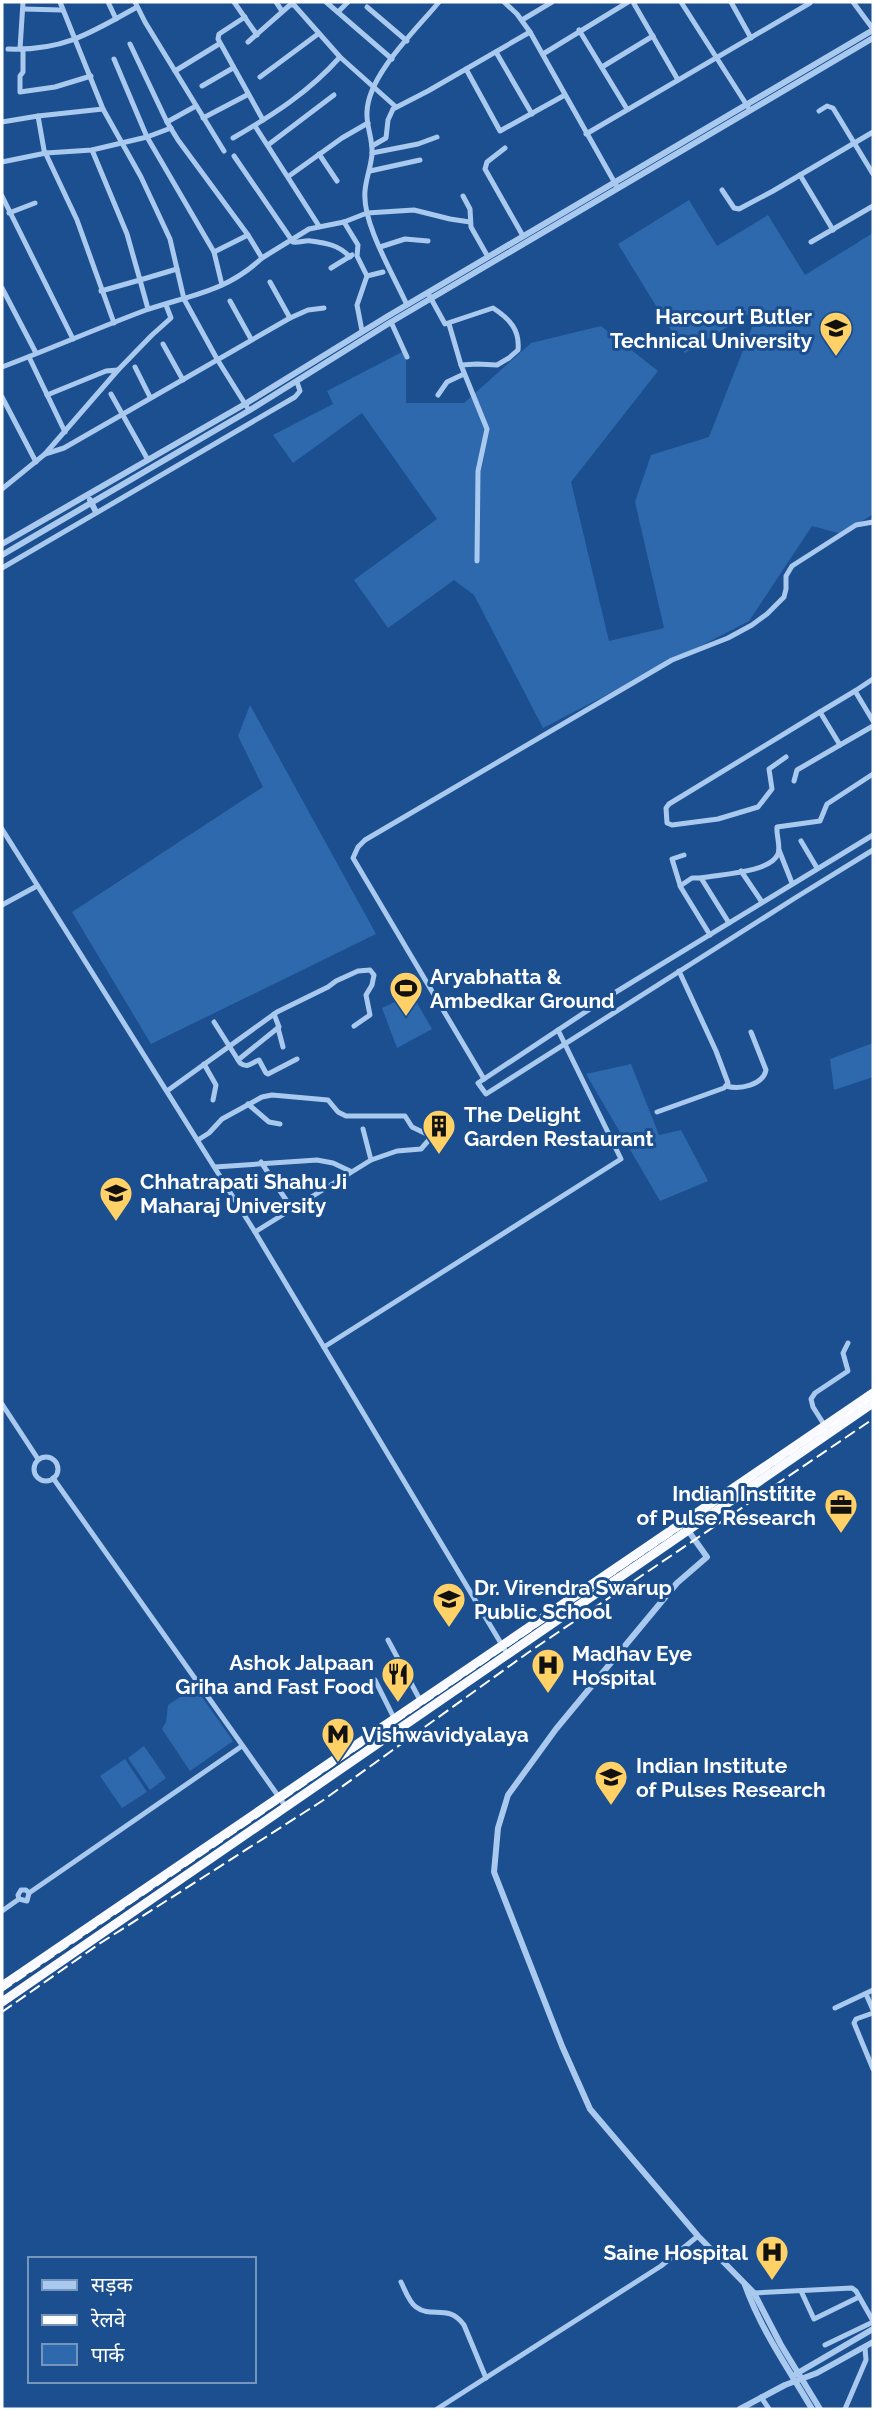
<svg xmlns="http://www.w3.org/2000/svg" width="875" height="2411" font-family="Raleway,'Noto Sans Devanagari',sans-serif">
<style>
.green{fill:#2e69ad}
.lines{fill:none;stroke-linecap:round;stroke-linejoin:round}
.minor{stroke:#a9c9ee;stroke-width:5}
.tertiary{stroke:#a9c9ee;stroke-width:6}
.trunk{stroke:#f8faff;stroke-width:9}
.rail{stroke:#fff;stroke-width:2;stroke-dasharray:12 5;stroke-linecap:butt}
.labels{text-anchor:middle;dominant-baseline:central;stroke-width:6;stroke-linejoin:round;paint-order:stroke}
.poi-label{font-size:21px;font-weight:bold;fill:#fff;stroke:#1b4f8f;text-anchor:start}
</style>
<rect width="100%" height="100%" fill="#1b4f8f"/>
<g class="green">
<polygon points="689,200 717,246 768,215 805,275 873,233 873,514 842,534 812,526 749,621 543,728 474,595 454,580 388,628 354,580 437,519 362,413 293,463 273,435 333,404 327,391 406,350 406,403 464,403 531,343 601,326 658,371 571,482 609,641 664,628 635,502 651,455 709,437 760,307 685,353 618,244"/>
<polygon points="250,705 376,934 151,1044 72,912 263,787 238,736"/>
<polygon points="412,994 432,1029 397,1048 382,1008"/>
<polygon points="873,1043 873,1077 834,1090 830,1059"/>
<polygon points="631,1064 659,1135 681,1130 708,1181 660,1201 586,1074"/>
<polygon points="195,1687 233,1741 190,1771 162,1729 166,1722 168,1705"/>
<polygon points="144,1746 166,1778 150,1790 128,1758"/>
<polygon points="125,1759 147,1792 122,1808 100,1776"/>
</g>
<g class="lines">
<g class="minor">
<polyline points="60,2 103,109 141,177 170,239 184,299 217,359 247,407"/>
<polyline points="108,2 116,19"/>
<polyline points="135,2 145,22 224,151"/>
<polyline points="234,2 257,35"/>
<polyline points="276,2 282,11"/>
<polyline points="326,2 392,59"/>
<polyline points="504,2 517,14 530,32 616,185"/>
<polyline points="633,2 678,80"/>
<polyline points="681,2 748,107"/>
<polyline points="731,2 751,38"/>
<polyline points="853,2 873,29"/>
<polyline points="367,7 407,41"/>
<polyline points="23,9 62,10"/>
<polyline points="338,12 348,2"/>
<polyline points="245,17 219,34 218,39 263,120"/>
<polyline points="522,20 552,2"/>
<polyline points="579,30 627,109"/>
<polyline points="248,42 290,5 294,5 340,57 396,107"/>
<polyline points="130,44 167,122 178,140 248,235"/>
<path d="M8 49C63 51 91 33 137 7"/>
<polyline points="20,49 23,2"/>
<polyline points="23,49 23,72 20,76 20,92 55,87 91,76"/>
<polyline points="496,52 532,114"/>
<polyline points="543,54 628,2"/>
<polyline points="114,59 147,137 171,128"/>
<polyline points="602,67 653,36"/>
<polyline points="466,69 500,131 565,95"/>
<polyline points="175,71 219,44"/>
<polyline points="260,77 318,34"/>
<polyline points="202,86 233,68"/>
<polyline points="103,109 38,116 44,150 77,220 114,323"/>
<polyline points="819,111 827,106 833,108 873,174"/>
<polyline points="203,118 247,95"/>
<polyline points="2,122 38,116"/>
<polyline points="167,122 196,106"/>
<polyline points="255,126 319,226"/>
<polyline points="586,134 810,3"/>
<path d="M233 138C273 115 309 92 340 57"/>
<polyline points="268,145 334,95"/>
<polyline points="372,146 386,138 388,120 393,109 428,91 530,32"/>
<polyline points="505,148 487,162 485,169 523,236"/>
<polyline points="92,150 127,234 140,280 177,269"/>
<polyline points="372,153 418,144 437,137"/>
<polyline points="319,154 337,181"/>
<path d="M234 156 293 242C299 243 305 240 311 241 326 243 339 245 350 257"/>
<path d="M2 162 46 153 92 150 147 137 214 252 248 235 262 258C226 292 190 295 146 310 98 328 50 349 2 367"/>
<polyline points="370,171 420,160"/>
<polyline points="800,175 833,230"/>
<polyline points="289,176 342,138 368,123"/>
<polyline points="722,190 734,208 739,209 773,191 873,132"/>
<polyline points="2,196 73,339"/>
<polyline points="463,196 470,209 471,227 488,257"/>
<polyline points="9,213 35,203"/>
<polyline points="344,222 358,245 357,256 367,276 357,305 362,331"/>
<polyline points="811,242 873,206"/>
<polyline points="380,247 405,239 428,241"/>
<polyline points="214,252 222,285"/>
<polyline points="262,258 309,229 344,222 367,213 414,210 450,219 470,222"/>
<polyline points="331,268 352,255"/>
<polyline points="367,276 383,272"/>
<polyline points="270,282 290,318"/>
<polyline points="2,288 36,353"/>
<polyline points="101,291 140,280 148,309"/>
<path d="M429 295 445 324 493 308C510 319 520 330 518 350L509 358 497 365 477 364 461 365"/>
<polyline points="230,301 251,339"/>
<path d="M407 305C393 274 362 223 365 191 366 178 371 167 372 154 373 139 366 126 367 112 368 75 416 30 439 2"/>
<polyline points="391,322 407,357"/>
<polyline points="449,324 461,365 487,429 478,471 477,561"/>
<polyline points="163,344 183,380"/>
<polyline points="29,357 65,432"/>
<polyline points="135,367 150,397"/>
<polyline points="118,370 152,335 171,318 166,305"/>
<polyline points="111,394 148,460"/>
<polyline points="438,395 447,382 464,374"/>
<polyline points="2,397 36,462"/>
<polyline points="45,454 64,448 104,425 290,318 308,310 324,308"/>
<polyline points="2,489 45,454 118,370 106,371 47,395"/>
<polyline points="2,568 295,397 300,391 297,382"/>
<polyline points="873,679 855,691 873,721"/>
<polyline points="855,691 820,712 840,745 873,726"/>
<polyline points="786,757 769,769 772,789 758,807 718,819 672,825 667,823 666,808 669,804 820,712"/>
<polyline points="794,781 797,770 840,745"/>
<polyline points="2,829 255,1232 508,1655"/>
<polyline points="873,835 611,995 478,1083 486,1094 795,898 873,850"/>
<polyline points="801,841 817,868"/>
<polyline points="779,850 792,883"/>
<polyline points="741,871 762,902"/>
<polyline points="701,878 692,878 680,886 710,935"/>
<polyline points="680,885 672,859 684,855"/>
<polyline points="2,905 37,886"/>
<path d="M729 923 701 878C720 874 770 873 778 854 781 847 776 835 777 827L820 821 827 804 873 774"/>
<path d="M214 1022 240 1063C248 1069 251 1063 259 1060L266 1073 268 1074 297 1059"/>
<polyline points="278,1028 283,1047"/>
<polyline points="238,1060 279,1027 274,1014"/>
<polyline points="204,1064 216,1085 213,1100"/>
<polyline points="484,1079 353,858 358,847 365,840 672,660 728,638 752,625 767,614 784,597 786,589 786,576 792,566 856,525 873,522"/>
<path d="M726 1086C740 1090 763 1085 766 1070L751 1032"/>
<polyline points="167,1091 277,1012 328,987 336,981 358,971 370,970 374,975 372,985 366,995 370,1015 354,1026"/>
<polyline points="248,1104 269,1122 280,1124"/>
<polyline points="657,1112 724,1088 728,1083 716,1051 679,971"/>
<polyline points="363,1129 371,1160"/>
<polyline points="198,1140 209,1133 222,1119 262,1097 272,1095 328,1100 338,1112 346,1116 405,1116 412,1127 433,1137"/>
<polyline points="261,1162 292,1209"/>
<polyline points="215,1167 317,1160 333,1163 350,1171"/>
<polyline points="255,1232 371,1160 397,1151 421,1149 441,1126"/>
<polyline points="324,1347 621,1159 558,1030"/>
<polyline points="2,1404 38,1459"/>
<polyline points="825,1426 813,1407 811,1399 815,1393 848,1371 843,1353 848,1343"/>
<circle cx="46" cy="1469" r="12"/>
<polyline points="53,1478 286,1807"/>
<polyline points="388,1640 420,1700"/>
<polyline points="375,1680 394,1718"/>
<polyline points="29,1893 242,1746"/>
<polyline points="2,1911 19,1899 27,1901 29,1893 26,1890 21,1890 18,1895 19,1899"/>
<polyline points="866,1994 873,2010"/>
<polyline points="835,2008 873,1990"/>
<polyline points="873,2013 856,2019 854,2023 873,2069"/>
<path d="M401 2282C405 2290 409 2302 416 2307 432 2319 448 2303 464 2325L486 2378"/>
<polyline points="801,2291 814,2319 859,2297"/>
<polyline points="754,2293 852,2288 856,2291 873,2321"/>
<polyline points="825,2345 873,2322"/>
<polyline points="761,2397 769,2409"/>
<polyline points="437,2409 661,2266 698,2236"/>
<polyline points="845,2409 866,2360 865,2348"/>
</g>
<g class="tertiary">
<polyline points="90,500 96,512"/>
<polyline points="2,544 245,404 388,316 873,30"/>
<polyline points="2,555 250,410 391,322 873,38"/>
<polyline points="687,1529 707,1557 677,1583 556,1729 508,1795 498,1828 494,1872 562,2046 590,2109 698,2236 754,2293 781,2345 820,2409"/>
<path d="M745 2285C761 2330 788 2368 812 2409"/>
<polyline points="796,2374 873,2329"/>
<polyline points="740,2409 785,2385 817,2373 873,2342"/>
</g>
<g class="trunk">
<polyline points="2,1986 873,1393"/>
<polyline points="2,2002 873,1403"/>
</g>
<g class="rail">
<polyline points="2,1991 873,1397"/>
<polyline points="2,2012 99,1944 322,1801 529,1652 873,1419"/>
</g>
</g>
<defs>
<symbol id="university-pin" viewBox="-11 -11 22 30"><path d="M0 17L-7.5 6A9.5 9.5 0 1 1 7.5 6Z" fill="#ffd166" stroke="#1b4f8f"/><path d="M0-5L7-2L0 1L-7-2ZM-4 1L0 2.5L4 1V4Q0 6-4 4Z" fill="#111"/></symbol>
<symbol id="stadium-pin" viewBox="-11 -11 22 30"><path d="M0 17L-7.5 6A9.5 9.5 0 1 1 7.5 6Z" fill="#ffd166" stroke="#1b4f8f"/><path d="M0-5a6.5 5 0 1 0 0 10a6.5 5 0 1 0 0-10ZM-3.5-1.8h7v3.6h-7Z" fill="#111"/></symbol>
<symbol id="building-pin" viewBox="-11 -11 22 30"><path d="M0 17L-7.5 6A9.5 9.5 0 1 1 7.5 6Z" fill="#ffd166" stroke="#1b4f8f"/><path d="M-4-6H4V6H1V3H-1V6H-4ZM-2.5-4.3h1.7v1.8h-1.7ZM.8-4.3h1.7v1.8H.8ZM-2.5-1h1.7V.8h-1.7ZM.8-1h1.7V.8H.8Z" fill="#111"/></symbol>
<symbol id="office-pin" viewBox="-11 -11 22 30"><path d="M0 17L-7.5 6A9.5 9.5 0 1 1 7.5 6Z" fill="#ffd166" stroke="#1b4f8f"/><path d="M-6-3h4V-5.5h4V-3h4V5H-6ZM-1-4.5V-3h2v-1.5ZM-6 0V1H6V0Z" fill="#111"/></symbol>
<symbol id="school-pin" viewBox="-11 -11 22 30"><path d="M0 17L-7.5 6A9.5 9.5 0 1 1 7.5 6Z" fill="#ffd166" stroke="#1b4f8f"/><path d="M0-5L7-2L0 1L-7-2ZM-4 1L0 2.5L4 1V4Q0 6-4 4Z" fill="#111"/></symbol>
<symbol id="hospital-pin" viewBox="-11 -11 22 30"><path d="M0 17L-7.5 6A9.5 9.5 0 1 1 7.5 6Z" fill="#ffd166" stroke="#1b4f8f"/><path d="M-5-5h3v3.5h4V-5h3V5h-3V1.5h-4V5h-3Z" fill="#111"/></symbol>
<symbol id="restaurant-pin" viewBox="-11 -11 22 30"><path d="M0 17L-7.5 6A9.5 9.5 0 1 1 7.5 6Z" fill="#ffd166" stroke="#1b4f8f"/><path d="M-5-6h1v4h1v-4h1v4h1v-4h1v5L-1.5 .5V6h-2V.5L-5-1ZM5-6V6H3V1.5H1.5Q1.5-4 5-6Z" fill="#111"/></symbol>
<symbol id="metro-pin" viewBox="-11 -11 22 30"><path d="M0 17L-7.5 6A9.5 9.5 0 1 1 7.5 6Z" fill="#ffd166" stroke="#1b4f8f"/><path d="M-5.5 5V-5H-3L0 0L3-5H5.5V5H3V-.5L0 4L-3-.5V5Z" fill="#111"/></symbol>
</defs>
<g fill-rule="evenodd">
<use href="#university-pin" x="817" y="309" width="38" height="52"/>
<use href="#stadium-pin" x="387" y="969" width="38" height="52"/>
<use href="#building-pin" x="420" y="1107" width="38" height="52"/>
<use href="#university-pin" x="97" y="1174" width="38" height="52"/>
<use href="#office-pin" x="822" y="1486" width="38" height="52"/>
<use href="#school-pin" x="430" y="1580" width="38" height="52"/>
<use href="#hospital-pin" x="529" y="1646" width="38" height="52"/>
<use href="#restaurant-pin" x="379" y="1655" width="38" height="52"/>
<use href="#metro-pin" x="319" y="1715" width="38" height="52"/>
<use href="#university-pin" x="592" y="1758" width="38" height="52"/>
<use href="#hospital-pin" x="753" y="2233" width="38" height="52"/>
</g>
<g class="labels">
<g class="poi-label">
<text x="812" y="316" text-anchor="end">Harcourt Butler<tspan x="812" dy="24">Technical University</tspan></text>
<text x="430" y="976">Aryabhatta &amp;<tspan x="430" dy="24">Ambedkar Ground</tspan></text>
<text x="464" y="1114">The Delight<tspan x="464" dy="24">Garden Restaurant</tspan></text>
<text x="140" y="1181">Chhatrapati Shahu Ji<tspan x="140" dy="24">Maharaj University</tspan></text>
<text x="816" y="1493" text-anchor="end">Indian Institite<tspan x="816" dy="24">of Pulse Research</tspan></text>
<text x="474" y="1587">Dr. Virendra Swarup<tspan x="474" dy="24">Public School</tspan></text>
<text x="572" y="1653">Madhav Eye<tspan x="572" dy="24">Hospital</tspan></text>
<text x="374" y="1662" text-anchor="end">Ashok Jalpaan<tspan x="374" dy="24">Griha and Fast Food</tspan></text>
<text x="362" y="1734">Vishwavidyalaya</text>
<text x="636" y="1765">Indian Institute<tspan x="636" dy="24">of Pulses Research</tspan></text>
<text x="748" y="2252" text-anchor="end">Saine Hospital</text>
</g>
</g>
<rect width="875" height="2411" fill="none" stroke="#ffffff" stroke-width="7"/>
<rect x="28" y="2257" width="228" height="126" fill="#1b4f8f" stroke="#7695bc" stroke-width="2"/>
<rect x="42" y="2280" width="35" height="10" fill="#a9c9ee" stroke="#7695bc" stroke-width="2"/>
<text x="91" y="2292" font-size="21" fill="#ffffff">सड़क</text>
<rect x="42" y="2315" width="35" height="10" fill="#ffffff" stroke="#7695bc" stroke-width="2"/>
<text x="91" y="2327" font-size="21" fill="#ffffff">रेलवे</text>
<rect x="42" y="2344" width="35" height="21" fill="#2e69ad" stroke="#7695bc" stroke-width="2"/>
<text x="91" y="2362" font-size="21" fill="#ffffff">पार्क</text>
</svg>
